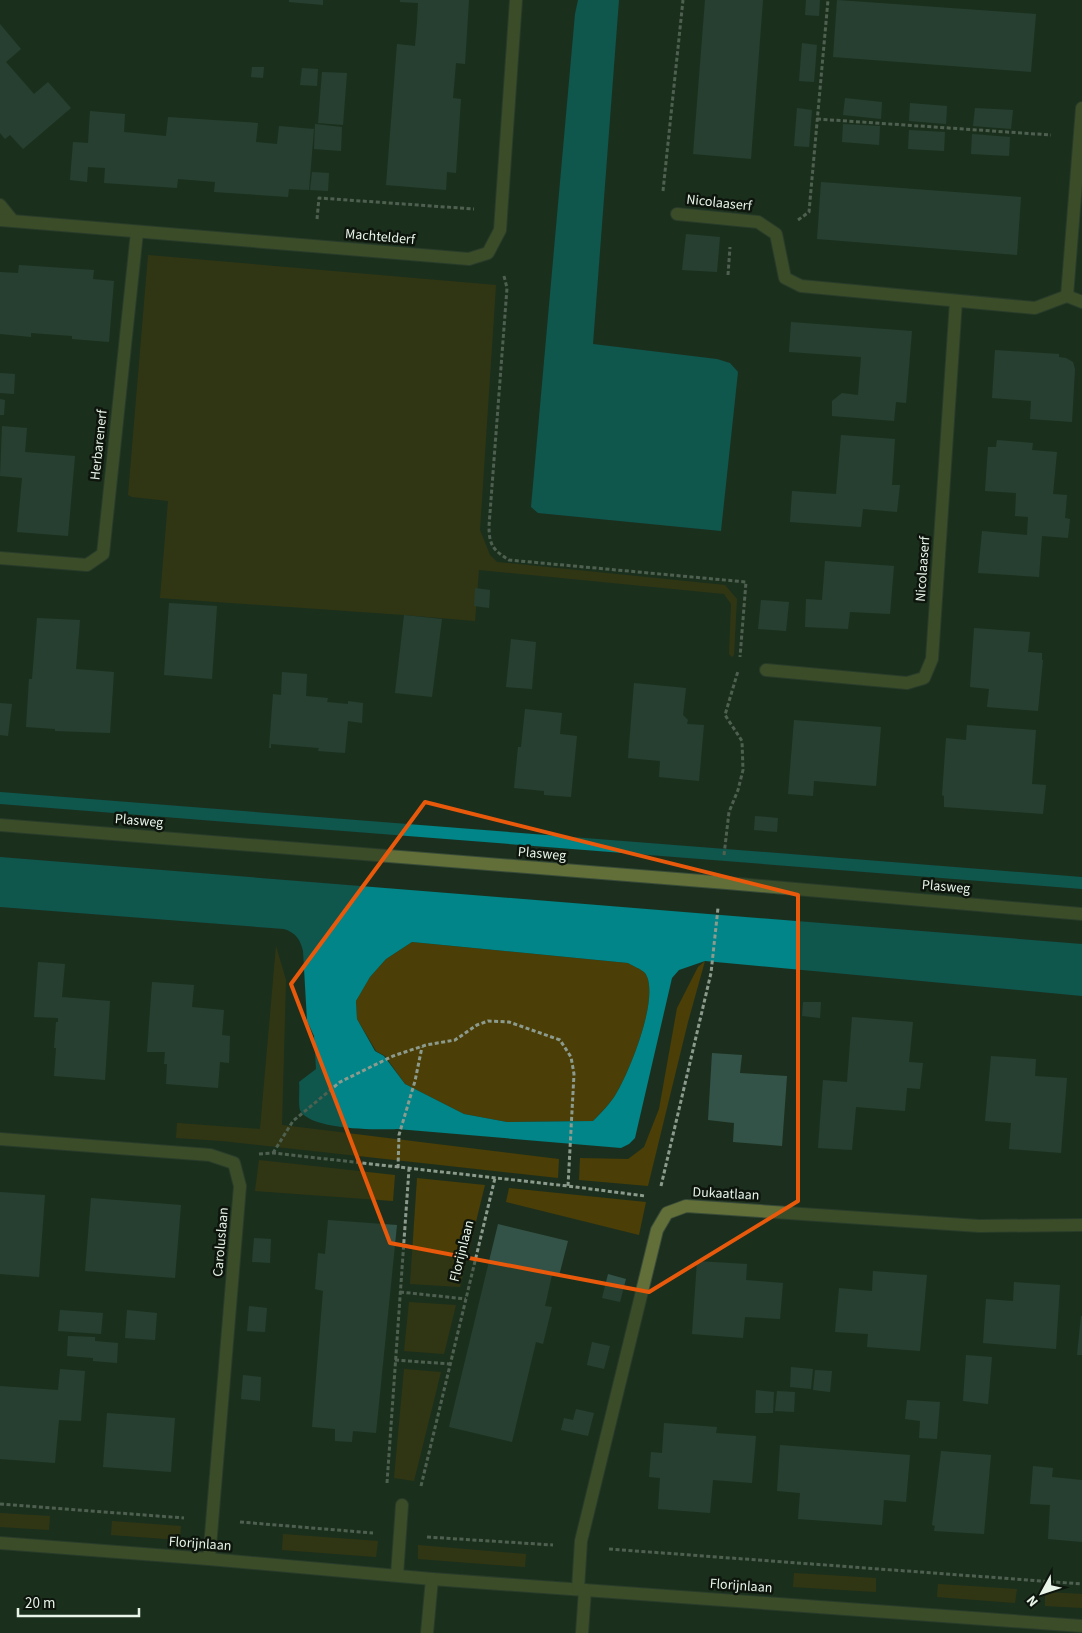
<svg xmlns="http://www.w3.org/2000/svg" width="1082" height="1633" font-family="'Source Sans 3',sans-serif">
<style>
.green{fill:#4b3e07}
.water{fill:#018588;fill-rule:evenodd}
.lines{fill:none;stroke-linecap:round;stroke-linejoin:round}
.stream{stroke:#018588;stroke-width:12}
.building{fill:#345348}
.minor-casing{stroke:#394b3a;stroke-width:14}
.path{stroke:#8c9b8d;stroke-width:3;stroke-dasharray:4 2.5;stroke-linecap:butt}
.minor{stroke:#626f38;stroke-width:12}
.marked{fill:none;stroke:#e8590c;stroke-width:4;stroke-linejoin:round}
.labels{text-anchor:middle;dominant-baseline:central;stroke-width:5;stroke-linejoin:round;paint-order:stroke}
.street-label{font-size:14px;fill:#e8f4e8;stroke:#0d150d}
</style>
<rect width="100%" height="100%" fill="#1c2f1e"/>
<g class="green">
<polygon points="148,255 496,285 480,530 490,555 497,562 725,585 737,599 734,655 732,657 729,654 731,604 724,594 479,570 475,621 404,615 160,598 168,501 132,497 128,495"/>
<path d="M412 942 628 963C633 966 641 969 645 973 661 995 629 1073 616 1094 610 1104 601 1112 593 1121L507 1122 464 1114 405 1084 385 1056 376 1051 357 1019 356 1001 370 977 386 959Z"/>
<polygon points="276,946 286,980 282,1125 559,1159 558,1178 222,1141 176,1138 177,1123 260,1129"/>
<polygon points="705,961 688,1022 648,1186 579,1180 580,1158 628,1159 644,1147 659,1109 677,1008 698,967"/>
<polygon points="259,1160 395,1175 393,1201 255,1191"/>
<polygon points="417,1178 485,1185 460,1287 410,1284"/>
<polygon points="509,1188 646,1202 639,1235 506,1202"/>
<polygon points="409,1302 456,1305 444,1354 404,1351"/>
<polygon points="404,1369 441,1372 414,1481 394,1478"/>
<polygon points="0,1513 50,1516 49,1530 0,1527"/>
<polygon points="112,1521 181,1526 180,1540 111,1535"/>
<polygon points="283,1534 378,1541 376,1557 282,1550"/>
<polygon points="418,1545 526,1554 525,1567 418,1559"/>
<polygon points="794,1573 876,1578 876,1592 793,1587"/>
<polygon points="938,1584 1017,1589 1015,1603 937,1597"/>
<polygon points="1045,1592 1082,1594 1082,1608 1045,1606"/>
</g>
<g class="water">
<polygon points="578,0 619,0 593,344 717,359 730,363 738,372 721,531 538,513 531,507 575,14"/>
<path d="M0 857 1082 944V996L705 961 679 970 672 978 635 1138 629 1144 621 1148 397 1129C378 1130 309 1130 300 1110 298 1102 300 1090 299 1082L316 1069 314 1036 307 1021 303 951C300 939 296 933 284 929L0 907ZM412 942 628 963C633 966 641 969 645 973 661 995 629 1073 616 1094 610 1104 601 1113 593 1121L507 1122 464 1114 405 1084 384 1056 375 1051 357 1019 356 1001 370 977 386 959Z"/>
</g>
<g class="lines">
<polyline class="stream" points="0,798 1082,883"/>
</g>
<g class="building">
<polygon points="289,0 323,0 323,5 289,2"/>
<polygon points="400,0 469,0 465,64 456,63 453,98 461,99 456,173 447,172 446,190 386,185 397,44 415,46 417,23 418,3 400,2"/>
<polygon points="705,0 763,0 751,159 693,154"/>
<polygon points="806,0 820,0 819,16 805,15"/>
<polygon points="837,0 1036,14 1031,72 833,57"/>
<polygon points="0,24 21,49 6,62 34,94 48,82 71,108 23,149 10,135 5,139 0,133"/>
<polygon points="802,43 817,45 814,82 799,81"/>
<polygon points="252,67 264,67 263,78 251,77"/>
<polygon points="302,68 318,69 317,86 300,85"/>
<polygon points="322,72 347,73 343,125 318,123"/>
<polygon points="845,98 882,102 881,119 843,115"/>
<polygon points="910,103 947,106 946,124 909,121"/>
<polygon points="797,108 812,110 809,147 794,146"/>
<polygon points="975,108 1013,110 1011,129 973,126"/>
<polygon points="90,111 125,114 124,132 166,136 168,117 258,123 256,142 277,144 279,126 314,129 309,190 289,189 288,197 214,192 215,182 178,179 177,188 104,183 105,168 88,167 87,182 70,180 73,142 88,143"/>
<polygon points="315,124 342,127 341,151 314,149"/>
<polygon points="843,124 880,126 879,145 842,142"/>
<polygon points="909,130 945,132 944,151 908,149"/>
<polygon points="972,134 1010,137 1009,156 971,154"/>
<polygon points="312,172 329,173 328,191 310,190"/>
<polygon points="821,182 1021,197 1017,255 817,239"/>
<polygon points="686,234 720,237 717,272 682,270"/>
<polygon points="19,265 94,270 93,279 114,281 109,342 72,339 72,336 31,333 31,337 0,334 0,272 18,273"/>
<polygon points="791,322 912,331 906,403 896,402 894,421 832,416 832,401 842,393 858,395 861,357 789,352"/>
<polygon points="995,350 1059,354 1059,357 1066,358 1073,362 1075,369 1072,422 1030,419 1031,401 992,398"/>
<polygon points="0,373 15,374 14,394 0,393"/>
<polygon points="0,399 5,400 4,415 0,415"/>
<polygon points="2,426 27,428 25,452 75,456 68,536 17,532 22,478 0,476"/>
<polygon points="841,435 895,439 892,485 900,485 897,512 863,509 861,527 790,522 792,491 836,494"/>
<polygon points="997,440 1033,443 1032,450 1057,452 1053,494 1067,495 1065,518 1070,519 1068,538 1042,536 1039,577 978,573 982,531 1027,535 1028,517 1015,516 1016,493 985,491 988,447 996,447"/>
<polygon points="825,561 894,566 890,614 850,612 848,629 805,627 806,599 822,600"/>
<polygon points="475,588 490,590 489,608 474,606"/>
<polygon points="761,600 789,602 786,631 758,629"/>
<polygon points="169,603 217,606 212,679 164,675"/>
<polygon points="404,615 442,619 432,697 395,693"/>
<polygon points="37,618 80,620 76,669 114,672 110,733 55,731 55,729 26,727 29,679 32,679"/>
<polygon points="974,628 1030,632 1028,652 1042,653 1042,660 1043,660 1038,711 987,707 989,689 970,687"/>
<polygon points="511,639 536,642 532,689 506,687"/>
<polygon points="282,672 307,674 306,696 328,698 327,702 348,704 348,701 363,703 362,723 348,721 345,753 318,751 319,748 271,744 271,748 269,748 273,694 281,695"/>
<polygon points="634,683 686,688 683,715 688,720 687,724 704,725 699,781 659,777 660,761 628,758"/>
<polygon points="0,703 12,704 8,736 0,735"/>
<polygon points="525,709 562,713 560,734 577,736 571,797 544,795 544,791 514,788 518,747 521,747"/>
<polygon points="794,720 881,727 876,786 814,781 813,796 788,794"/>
<polygon points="967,725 1036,730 1032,784 1046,785 1043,814 944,807 944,796 942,795 946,738 966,740"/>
<polygon points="755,816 778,818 777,832 754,830"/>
<polygon points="38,962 65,964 62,997 110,1001 105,1080 54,1076 56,1048 54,1048 56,1022 58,1022 58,1018 34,1017"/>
<polygon points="152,982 194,985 192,1007 224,1010 222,1035 230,1036 229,1063 220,1062 218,1088 166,1084 167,1064 164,1064 165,1052 147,1052"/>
<polygon points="803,1002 821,1002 820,1018 802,1016"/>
<polygon points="852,1017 913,1022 909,1062 923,1063 920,1089 907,1088 905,1111 856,1107 852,1150 818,1148 823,1080 847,1082"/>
<polygon points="712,1053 742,1055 740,1073 787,1076 782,1146 733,1142 734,1123 708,1120"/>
<polygon points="991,1056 1036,1059 1035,1076 1067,1078 1061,1153 1009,1149 1011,1123 985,1121"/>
<polygon points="0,1192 45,1195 39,1277 0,1274"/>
<polygon points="91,1198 181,1205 175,1278 85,1271"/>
<polygon points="328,1220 397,1225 376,1433 353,1431 352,1442 335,1441 335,1429 312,1427 323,1291 315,1289 318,1253 325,1254"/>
<polygon points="498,1224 568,1241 559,1276 552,1275 545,1306 552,1307 543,1344 536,1342 512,1442 449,1427"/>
<polygon points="254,1238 271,1239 270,1263 252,1262"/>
<polygon points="697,1261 747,1264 746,1280 783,1283 780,1319 745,1317 743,1338 692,1334"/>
<polygon points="873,1271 927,1275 920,1351 867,1347 868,1334 835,1332 839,1288 872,1291"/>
<polygon points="608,1274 626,1279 620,1302 602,1298"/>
<polygon points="1014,1282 1060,1285 1056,1349 983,1343 986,1299 1013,1301"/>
<polygon points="249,1306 267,1308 265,1332 247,1331"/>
<polygon points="60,1310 103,1313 101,1334 58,1331"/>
<polygon points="127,1310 157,1313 155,1340 125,1338"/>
<polygon points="1081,1316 1082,1316 1082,1355 1077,1355"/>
<polygon points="68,1336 95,1337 95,1341 118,1343 117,1363 93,1361 93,1358 67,1356"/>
<polygon points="592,1342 610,1346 604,1369 587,1365"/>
<polygon points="966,1355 992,1357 988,1404 963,1401"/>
<polygon points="791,1367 813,1369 811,1389 790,1387"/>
<polygon points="60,1369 85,1371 81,1421 59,1420 55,1463 0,1459 0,1386 58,1390"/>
<polygon points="815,1370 832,1371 830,1392 813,1390"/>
<polygon points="243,1375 261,1377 260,1401 241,1399"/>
<polygon points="756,1390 774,1392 773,1413 755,1413"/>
<polygon points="777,1391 795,1392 794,1412 775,1411"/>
<polygon points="907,1400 940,1402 937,1439 919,1438 920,1421 905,1419"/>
<polygon points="576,1409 594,1413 588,1436 561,1430 564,1418 573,1420"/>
<polygon points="107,1413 175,1418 171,1472 103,1467"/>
<polygon points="664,1423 717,1427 716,1433 756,1436 752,1483 713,1480 710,1513 658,1509 660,1478 649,1477 651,1452 662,1453"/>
<polygon points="780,1445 910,1455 906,1502 884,1500 882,1525 798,1519 800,1493 777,1491"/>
<polygon points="941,1451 991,1455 984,1534 934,1531 935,1526 932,1525"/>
<polygon points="1033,1466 1053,1468 1052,1477 1082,1480 1082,1542 1048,1539 1050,1505 1030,1504"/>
</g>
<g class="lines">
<defs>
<g id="minor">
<polyline points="0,205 13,221"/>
<polyline points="677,214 758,222 776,234 785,278 801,286 1035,308 1067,296 1082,302"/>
<polyline points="0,220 469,259 488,253 500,230 516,0"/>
<polyline points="1067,296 1082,108"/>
<polyline points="0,558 87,565 103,554 137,232"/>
<polyline points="766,670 907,683 924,678 932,659 956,301"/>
<polyline points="0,825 727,883 1082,914"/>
<polyline points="0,1139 210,1155 234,1163 240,1186 209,1559"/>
<polyline points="0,1543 209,1559 432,1579 1082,1626"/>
<polyline points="397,1575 402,1505"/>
<polyline points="578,1589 581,1541 657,1230 667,1213 686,1206 979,1226 1082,1225"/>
<polyline points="427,1633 432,1579"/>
<polyline points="582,1633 585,1590"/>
</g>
</defs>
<use href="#minor" class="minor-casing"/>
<g class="path">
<polyline points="817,119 1051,135"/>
<polyline points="663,191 683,0"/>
<polyline points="317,219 319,198 474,209"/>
<polyline points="798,220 809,212 828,0"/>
<polyline points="728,275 730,247"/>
<path d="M504 276 507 288 489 526C489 545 493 550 509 560L746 582 740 657"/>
<polyline points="724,855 729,812 738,790 743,770 742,741 725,715 738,671"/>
<polyline points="273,1153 293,1121 340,1082 393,1056 426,1045 455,1040 477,1025 488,1021 509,1022 560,1040 571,1057 574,1074 568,1186"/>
<polyline points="259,1154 273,1153 568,1186 645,1196"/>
<polyline points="398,1168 399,1135 415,1081 422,1047"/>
<polyline points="661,1186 711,973 718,908"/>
<polyline points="400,1292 466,1299"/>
<polyline points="395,1360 450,1364"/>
<polyline points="387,1483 409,1169"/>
<polyline points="421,1486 495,1178"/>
<polyline points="0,1504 184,1518"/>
<polyline points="240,1522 373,1533"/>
<polyline points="427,1537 553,1545"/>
<polyline points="609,1549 1082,1584"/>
</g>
<use href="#minor" class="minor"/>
</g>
<path d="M0 0H1082V1633H0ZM425 802 798 895V1201L649 1292 390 1243 291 984Z" fill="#1c2f1e" fill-opacity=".55" fill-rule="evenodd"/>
<path class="marked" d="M425 802 798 895V1201L649 1292 390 1243 291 984Z"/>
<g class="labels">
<g class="street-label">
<text transform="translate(719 203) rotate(6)">Nicolaaserf</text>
<text transform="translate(380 237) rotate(5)">Machtelderf</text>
<text transform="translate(99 445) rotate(-84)">Herbarenerf</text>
<text transform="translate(923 569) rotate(-86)">Nicolaaserf</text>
<text transform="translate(139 821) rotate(5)">Plasweg</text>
<text transform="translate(542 854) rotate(5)">Plasweg</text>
<text transform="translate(946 887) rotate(5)">Plasweg</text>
<text transform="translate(726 1194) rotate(3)">Dukaatlaan</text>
<text transform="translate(221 1242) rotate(-85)">Caroluslaan</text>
<text transform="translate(462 1251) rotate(-76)">Florijnlaan</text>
<text transform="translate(200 1544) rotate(4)">Florijnlaan</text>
<text transform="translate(741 1586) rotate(4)">Florijnlaan</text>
</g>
</g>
<g transform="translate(1042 1593) rotate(230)" stroke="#0d150d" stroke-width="4" paint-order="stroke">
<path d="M0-4L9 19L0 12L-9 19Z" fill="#e8f4e8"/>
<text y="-8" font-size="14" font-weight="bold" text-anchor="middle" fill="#e8f4e8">N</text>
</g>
<path d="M18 1608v8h121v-8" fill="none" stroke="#e8f4e8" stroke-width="2.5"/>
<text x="25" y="1608" font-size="15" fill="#e8f4e8" stroke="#0d150d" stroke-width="4" paint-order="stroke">20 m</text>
</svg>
